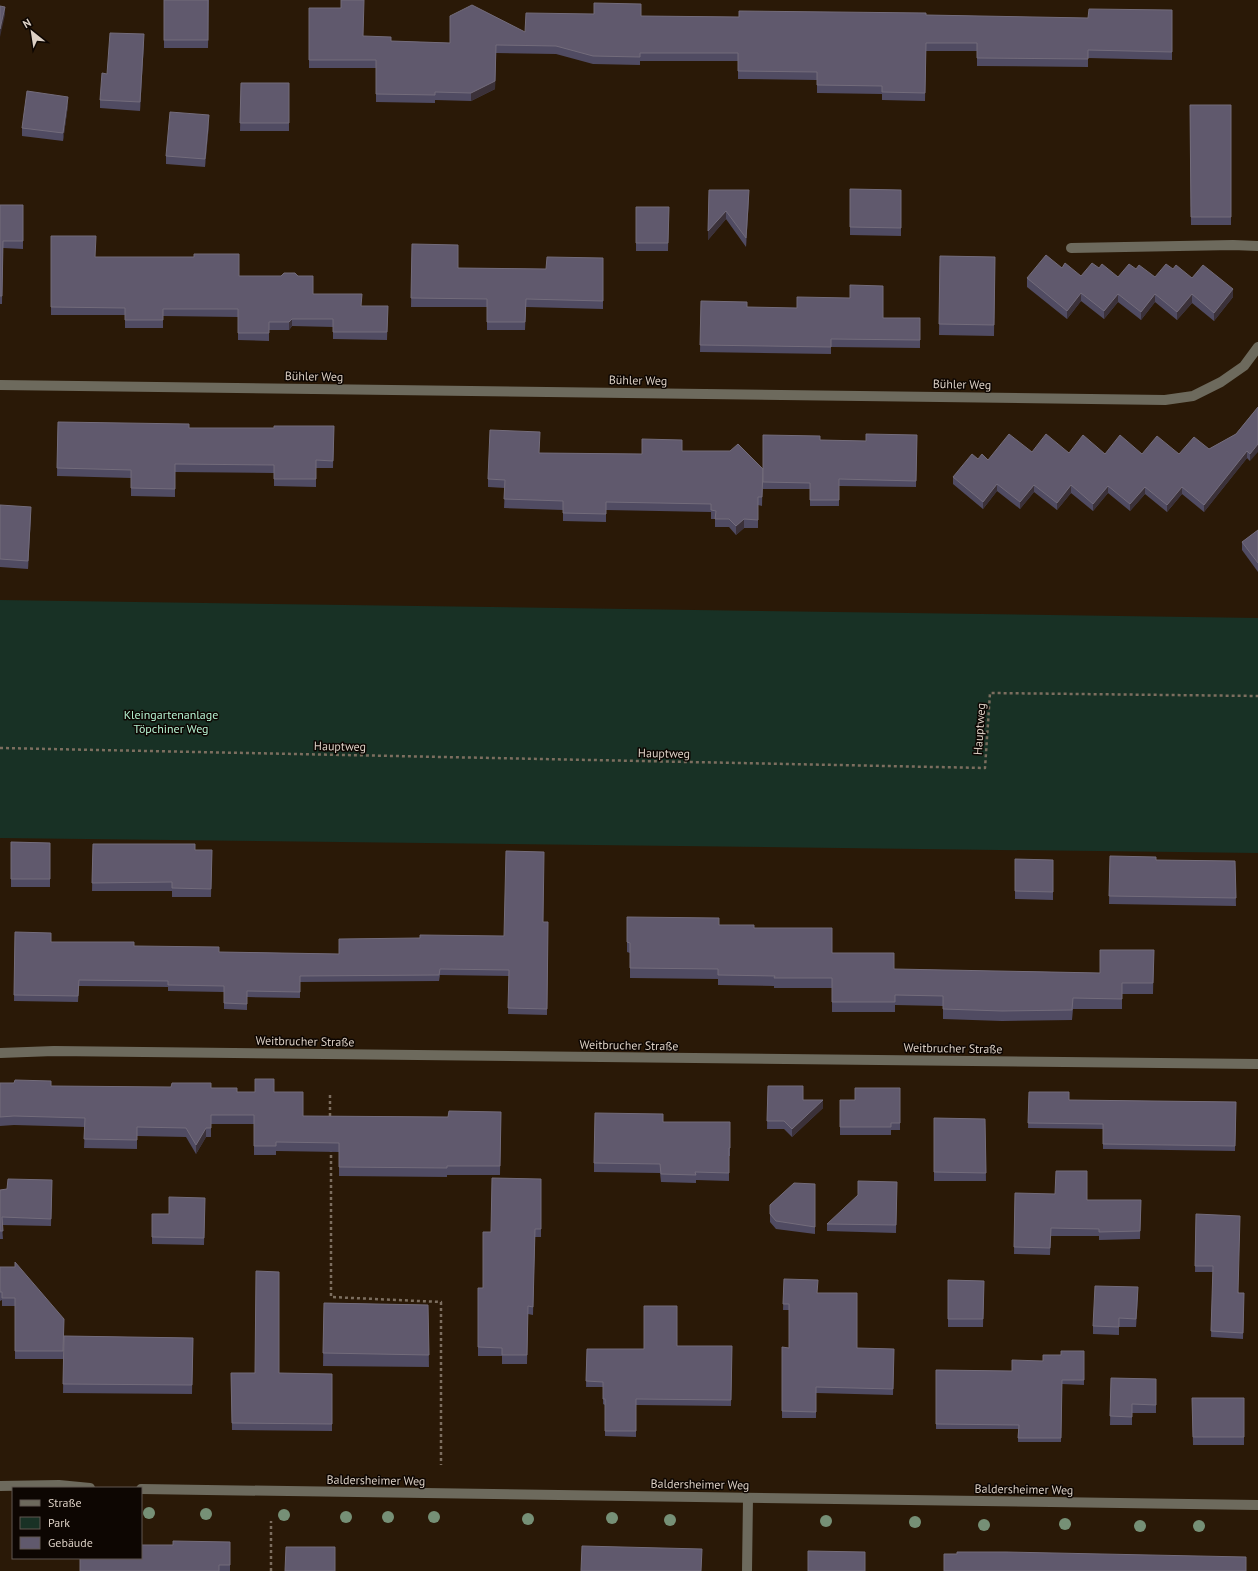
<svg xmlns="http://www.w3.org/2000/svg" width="1258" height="1571" font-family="'PT Sans',sans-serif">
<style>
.green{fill:#183125}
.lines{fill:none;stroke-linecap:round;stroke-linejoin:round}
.path{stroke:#7c6e5f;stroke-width:2.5;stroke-dasharray:3 3;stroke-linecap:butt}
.minor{stroke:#6d6a5d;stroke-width:10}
.tree{fill:#769076}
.wall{fill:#504b62}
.shaded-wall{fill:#3b3139}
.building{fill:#60596d;stroke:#736c7b}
.labels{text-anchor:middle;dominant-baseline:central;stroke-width:3;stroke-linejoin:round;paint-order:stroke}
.street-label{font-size:12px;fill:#dcd0c5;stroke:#0d0602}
.park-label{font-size:12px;fill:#b5f1d1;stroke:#0d0602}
</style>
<rect width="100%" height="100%" fill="#2a1907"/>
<polygon class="green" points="0,600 1258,618 1258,853 0,838"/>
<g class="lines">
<g class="path">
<polyline points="0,748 985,768 990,693 1258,696"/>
<polyline points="330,1095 330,1118"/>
<polyline points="331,1149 331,1297 441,1302 441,1465"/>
<polyline points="271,1571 271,1521"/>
</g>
<g class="minor">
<polyline points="1071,248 1233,245 1258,246"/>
<polyline points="0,385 1165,400 1193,396 1221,382 1244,366 1258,347"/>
<polyline points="0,1053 54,1051 1258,1064"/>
<polyline points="0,1486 59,1485 90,1488"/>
<polyline points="141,1489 1258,1505"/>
<polyline points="747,1571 748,1498"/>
</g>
</g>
<g class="tree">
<circle cx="149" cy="1513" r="6"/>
<circle cx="206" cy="1514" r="6"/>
<circle cx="284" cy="1515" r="6"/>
<circle cx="346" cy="1517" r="6"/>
<circle cx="388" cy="1517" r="6"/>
<circle cx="434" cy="1517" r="6"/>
<circle cx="612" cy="1518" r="6"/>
<circle cx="528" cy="1519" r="6"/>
<circle cx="670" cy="1520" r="6"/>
<circle cx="826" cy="1521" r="6"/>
<circle cx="915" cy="1522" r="6"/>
<circle cx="1065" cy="1524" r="6"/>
<circle cx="984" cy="1525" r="6"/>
<circle cx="1140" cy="1526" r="6"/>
<circle cx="1199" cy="1526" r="6"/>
</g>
<g class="wall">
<polygon points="164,0 209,0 208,48 164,48"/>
<polygon points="309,8 363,36 391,41 450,43 641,16 739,17 926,15 1088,18 1172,10 1172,60 1088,58 1088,67 977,66 977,51 926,51 925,101 882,100 882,94 817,93 817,80 738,79 738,61 640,61 640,65 593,64 556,54 496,53 495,89 471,101 435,100 435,103 376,102 376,68 309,68"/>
<polygon points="144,42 140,111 100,108 100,100 107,74"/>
<polygon points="241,83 289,83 289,131 240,131"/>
<polygon points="68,105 63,141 22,136 22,128"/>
<polygon points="1190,105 1231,105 1231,225 1191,225"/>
<polygon points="209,124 205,167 166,164 166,156"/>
<polygon points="850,189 901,190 901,236 850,235"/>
<polygon points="709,190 749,198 746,247 726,219 708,240"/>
<polygon points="0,205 23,205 23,249 3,248 2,304 0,304"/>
<polygon points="636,207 669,207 668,251 636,251"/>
<polygon points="51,236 95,257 239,276 362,306 388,306 387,340 333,339 333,327 292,326 289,330 269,330 269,341 238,340 238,317 163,316 163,328 125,328 125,315 51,315"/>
<polygon points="412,244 458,268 546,269 603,258 603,309 526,307 525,330 487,330 487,307 411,307"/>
<polygon points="940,256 995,257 994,336 939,335"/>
<polygon points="1062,268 1081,276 1099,268 1118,277 1136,269 1155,277 1173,269 1192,278 1233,297 1214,321 1192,303 1177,320 1155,302 1141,320 1118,302 1104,319 1081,301 1067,319 1027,287 1027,278"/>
<polygon points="701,301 747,307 883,318 920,318 920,348 831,347 831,354 700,352"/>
<polygon points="1258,407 1250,461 1247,458 1204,512 1182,494 1167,512 1145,494 1130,511 1108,493 1093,511 1071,493 1057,510 1034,492 1020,509 997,491 983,509 953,484 953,477 978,459 988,460 1032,452 1179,454 1209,449 1236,434"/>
<polygon points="58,422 189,428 274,428 334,426 333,468 316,468 316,487 274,486 274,473 175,472 175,497 131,496 131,478 57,476"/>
<polygon points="763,435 820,440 866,441 917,435 916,487 839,486 839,506 810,506 810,489 763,489"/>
<polygon points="682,451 763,469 762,506 758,505 758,528 744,528 736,535 729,527 715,527 715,519 711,519 711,512 606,510 606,522 563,521 563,510 504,508 505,488 488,487 488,479 539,453 642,454"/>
<polygon points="0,505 31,515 28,569 0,567"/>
<polygon points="1258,530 1258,572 1242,550 1242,542"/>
<polygon points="11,842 50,843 50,887 11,887"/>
<polygon points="93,844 195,850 212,850 211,897 172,897 172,891 92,891"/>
<polygon points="1110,856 1156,860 1235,861 1236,906 1109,904"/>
<polygon points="1015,859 1053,860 1053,900 1015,899"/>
<polygon points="627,917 719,925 754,928 832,953 894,969 1100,973 1154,950 1153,994 1122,994 1122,1009 1073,1009 1072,1020 1002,1021 943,1019 943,1006 895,1005 895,1012 832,1012 832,988 774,988 774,986 718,985 718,979 630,978 630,953 627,952"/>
<polygon points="543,922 548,922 547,1015 508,1014 509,976 440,975 439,981 300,982 300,998 247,997 247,1010 224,1009 224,992 168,991 168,987 79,986 78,1002 14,1001 15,932 51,942 134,946 219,952 339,954 420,938 504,936"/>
<polygon points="0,1083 51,1086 211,1088 237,1092 274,1092 303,1116 448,1117 501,1112 500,1175 447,1175 447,1177 339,1176 339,1152 276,1151 276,1155 254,1155 254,1124 211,1124 211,1137 206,1137 196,1154 186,1137 137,1136 137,1149 84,1148 85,1127 14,1125 0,1126"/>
<polygon points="768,1086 823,1108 792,1137 784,1129 767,1129"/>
<polygon points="900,1088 900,1130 891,1130 891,1135 840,1135 840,1100 855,1100"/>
<polygon points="1029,1092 1069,1100 1236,1102 1235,1151 1103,1149 1103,1129 1028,1128"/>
<polygon points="934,1118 985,1119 986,1181 934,1181"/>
<polygon points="663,1122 730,1122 730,1156 729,1156 729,1181 696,1180 696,1183 661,1182 660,1173 594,1172 594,1163"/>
<polygon points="541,1179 541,1237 535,1237 533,1315 528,1314 527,1364 502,1364 502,1356 478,1356 478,1288 483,1288 491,1232"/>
<polygon points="52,1180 51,1226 2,1225 3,1239 0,1239 0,1190 7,1189"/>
<polygon points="897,1182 896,1233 827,1231 827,1224"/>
<polygon points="815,1184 815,1234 776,1229 770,1222 770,1205"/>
<polygon points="1015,1193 1087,1200 1141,1200 1140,1239 1099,1240 1099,1236 1051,1236 1050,1255 1014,1254"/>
<polygon points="205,1198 204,1245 152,1244 152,1214 169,1214"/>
<polygon points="1196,1214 1239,1293 1244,1293 1243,1339 1211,1337 1213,1272 1195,1272"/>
<polygon points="0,1267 64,1319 63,1359 15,1359 15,1306 2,1306 2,1300 0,1301"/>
<polygon points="784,1279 817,1293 857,1348 894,1349 893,1395 816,1393 816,1418 782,1418 782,1347 789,1348 789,1310 783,1310"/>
<polygon points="948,1280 984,1281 983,1327 948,1327"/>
<polygon points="1138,1296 1136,1327 1119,1327 1119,1335 1093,1334 1093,1326"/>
<polygon points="324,1303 428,1305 429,1367 323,1366"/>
<polygon points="64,1336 193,1338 192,1394 63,1393"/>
<polygon points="677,1346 732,1346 731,1406 636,1405 636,1437 605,1436 605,1405 603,1404 603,1387 586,1387 587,1349 644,1349"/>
<polygon points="1084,1351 1084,1385 1062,1384 1061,1442 1018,1442 1018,1429 936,1429 936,1370 1012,1371 1043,1361"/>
<polygon points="231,1373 332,1374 332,1431 232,1430"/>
<polygon points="1111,1378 1156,1379 1156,1413 1132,1413 1132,1425 1110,1425"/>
<polygon points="1192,1398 1244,1398 1244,1445 1193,1445"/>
<polygon points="230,1542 230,1571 80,1571 173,1545"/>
</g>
<g class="shaded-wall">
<polygon points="5,7 5,15 0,37 0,29"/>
<polygon points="144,34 144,42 140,111 140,102"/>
<polygon points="496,45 495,89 471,101 471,93"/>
<polygon points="68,97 68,105 63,141 63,133"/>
<polygon points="209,115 209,124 205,167 205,159"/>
<polygon points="749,190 749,198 746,247 746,238"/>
<polygon points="726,211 726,219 708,240 708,231"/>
<polygon points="1233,289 1233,297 1214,321 1214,313"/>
<polygon points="1081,293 1081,301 1067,319 1067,311"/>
<polygon points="1118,294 1118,302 1104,319 1104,311"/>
<polygon points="1155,294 1155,302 1141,320 1141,312"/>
<polygon points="1192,294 1192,303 1177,320 1177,312"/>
<polygon points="292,319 292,326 289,330 289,322"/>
<polygon points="1258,444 1258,452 1250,461 1250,454"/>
<polygon points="1247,451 1247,458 1204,512 1204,505"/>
<polygon points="997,484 997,491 983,509 983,502"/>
<polygon points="1034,485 1034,492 1020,509 1020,502"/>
<polygon points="1071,485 1071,493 1057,510 1057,503"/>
<polygon points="1108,486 1108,493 1093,511 1093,504"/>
<polygon points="1145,487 1145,494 1130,511 1130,504"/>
<polygon points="1182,487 1182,494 1167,512 1167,505"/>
<polygon points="31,507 31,515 28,569 28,561"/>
<polygon points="744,519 744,528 736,535 736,526"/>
<polygon points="823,1100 823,1108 792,1137 792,1129"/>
<polygon points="206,1128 206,1137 196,1154 196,1145"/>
<polygon points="1138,1287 1138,1296 1136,1327 1136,1319"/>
</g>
<g class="building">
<rect x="164" y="0" width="44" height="40"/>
<polygon points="341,0 364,0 363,36 391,37 391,41 450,43 450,16 472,5 525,32 526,13 594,14 594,3 641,4 641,16 739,17 739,11 926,13 926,15 1088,18 1089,9 1172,10 1172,52 1088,50 1088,59 977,58 977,43 926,43 925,93 882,92 882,86 817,85 817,72 738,71 738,53 640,53 640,57 593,56 556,46 496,45 495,81 471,93 435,92 435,95 376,94 376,60 309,60 309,8 341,8"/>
<polygon points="0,6 5,7 0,29"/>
<polygon points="110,33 144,34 140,102 100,100 102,73 107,74"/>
<polygon points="241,83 289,83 289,123 240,123"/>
<polygon points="27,91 68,97 63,133 22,128"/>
<polygon points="1190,105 1231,105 1231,217 1191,217"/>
<polygon points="170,112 209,115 205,159 166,156"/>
<polygon points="850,189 901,190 901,228 850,227"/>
<polygon points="709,190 749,190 746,238 726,211 708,231"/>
<polygon points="0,205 23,205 23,241 3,241 2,296 0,296"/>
<polygon points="636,207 669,207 668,243 636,243"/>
<polygon points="51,236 96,236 95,257 194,257 194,254 239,254 239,276 281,276 284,273 295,273 298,276 313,276 313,294 362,294 361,306 388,306 387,332 333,332 333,319 292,319 289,322 269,322 269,333 238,333 238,309 163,309 163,320 125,320 125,308 51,307"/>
<polygon points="412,244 458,245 458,268 546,269 547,257 603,258 603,301 526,299 525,322 487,322 487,299 411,298"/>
<polygon points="1046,255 1062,268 1065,263 1081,276 1092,263 1099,268 1102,264 1118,277 1129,264 1136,269 1139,265 1155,277 1166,264 1173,269 1176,265 1192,278 1203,265 1233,289 1214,313 1192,294 1177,312 1155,294 1141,312 1118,294 1104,311 1081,293 1067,311 1027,278"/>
<polygon points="940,256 995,257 994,325 939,324"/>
<polygon points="850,285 883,286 883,318 920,318 920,340 831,339 831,347 700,345 701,301 747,302 747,307 797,308 797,297 850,298"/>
<polygon points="1258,407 1258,444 1250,454 1247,451 1204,505 1182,487 1167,505 1145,487 1130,504 1108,486 1093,504 1071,485 1057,503 1034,485 1020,502 997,484 983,502 953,477 972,454 978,459 982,454 988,460 1009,434 1032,452 1046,434 1069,453 1083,435 1105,454 1120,435 1142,454 1157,436 1179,454 1194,437 1209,449 1236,434"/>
<polygon points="58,422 189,424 189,428 274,428 274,426 334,426 333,461 316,460 316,479 274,479 274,465 175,464 175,489 131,488 131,470 57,468"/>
<polygon points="490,430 540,432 539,453 642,454 642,439 682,440 682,451 730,451 738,444 763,469 762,497 758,497 758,520 744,519 736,526 729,519 715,519 716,511 711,510 711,504 606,502 606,514 563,513 563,501 504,499 505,480 488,479"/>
<polygon points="866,434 917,435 916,481 839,479 839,500 810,500 810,483 763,482 763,435 820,436 820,440 866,441"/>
<polygon points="0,505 31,507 28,561 0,559"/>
<polygon points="1258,530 1258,563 1242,542"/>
<polygon points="11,842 50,843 50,879 11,879"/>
<polygon points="93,844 195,844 195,850 212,850 211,889 172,888 172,882 92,883"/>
<polygon points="506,851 544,852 543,922 548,922 547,1009 508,1008 509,970 440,969 439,975 300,976 300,992 247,991 247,1004 224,1003 224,986 168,985 168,981 79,980 78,996 14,995 15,932 51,933 51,942 134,942 134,946 219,947 219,952 339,954 339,939 420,938 420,935 504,936"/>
<polygon points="1110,856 1156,857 1156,860 1235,861 1236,898 1109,896"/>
<polygon points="1015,859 1053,860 1053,892 1015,891"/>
<polygon points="627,917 719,918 719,925 754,925 754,928 832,928 832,953 894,953 894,969 1100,973 1100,950 1154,950 1153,983 1122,983 1122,999 1073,998 1072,1010 1002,1011 943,1009 943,996 895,995 895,1002 832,1002 832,978 774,978 775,976 718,975 718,969 630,968 630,943 627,942"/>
<polygon points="255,1079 274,1079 274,1092 303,1092 303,1116 448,1117 449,1111 501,1112 500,1166 447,1166 447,1168 339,1167 339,1143 276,1142 276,1146 254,1146 254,1115 211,1115 211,1128 206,1128 196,1145 186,1128 137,1127 137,1140 84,1139 85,1118 14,1116 0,1117 0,1083 14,1083 15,1080 51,1081 51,1086 171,1087 172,1083 211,1083 211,1088 237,1088 237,1092 255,1092"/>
<polygon points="768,1086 803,1086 803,1100 823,1100 792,1129 784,1121 767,1121"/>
<polygon points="855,1088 900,1088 900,1123 891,1123 891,1127 840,1127 840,1100 855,1100"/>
<polygon points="1029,1092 1069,1092 1069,1100 1236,1102 1235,1146 1103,1144 1103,1124 1028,1123"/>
<polygon points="595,1113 663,1114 663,1122 730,1122 730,1148 729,1148 729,1173 695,1172 696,1175 661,1174 660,1164 594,1163"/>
<polygon points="934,1118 985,1119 986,1173 934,1172"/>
<polygon points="1056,1171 1087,1171 1087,1200 1141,1200 1140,1231 1099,1232 1099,1229 1051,1228 1050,1248 1014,1247 1015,1193 1055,1194"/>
<polygon points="492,1178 541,1179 541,1229 535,1229 533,1307 528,1306 527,1355 502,1355 502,1348 478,1347 478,1288 483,1288 483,1232 491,1232"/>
<polygon points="8,1179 52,1180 51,1219 2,1217 3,1231 0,1231 0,1190 7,1189"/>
<polygon points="858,1181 897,1182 896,1225 827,1224 858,1195"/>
<polygon points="794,1183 815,1184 815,1227 776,1221 770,1214 770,1205"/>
<polygon points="169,1197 205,1198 204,1238 152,1237 152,1214 169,1214"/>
<polygon points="1196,1214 1240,1216 1238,1293 1244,1293 1243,1333 1211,1331 1213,1266 1195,1266"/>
<polygon points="15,1262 64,1319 63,1351 15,1351 15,1298 2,1298 2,1292 0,1292 0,1267 15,1267"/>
<polygon points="256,1271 279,1272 279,1373 332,1374 332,1424 232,1423 231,1373 255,1373"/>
<polygon points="784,1279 818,1280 817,1293 857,1293 857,1348 894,1349 893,1389 816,1387 816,1412 782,1411 782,1347 789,1348 789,1304 783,1304"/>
<polygon points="948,1280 984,1281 983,1319 948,1319"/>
<polygon points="1095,1286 1138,1287 1136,1319 1119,1318 1119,1327 1093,1326"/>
<polygon points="324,1303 428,1305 429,1355 323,1353"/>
<polygon points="644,1306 677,1306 677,1346 732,1346 731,1400 636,1399 636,1431 605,1431 605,1399 603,1399 603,1382 586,1381 587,1349 644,1349"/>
<polygon points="64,1336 193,1338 192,1385 63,1384"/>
<polygon points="1061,1351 1084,1351 1084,1380 1062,1380 1061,1438 1018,1438 1019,1425 936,1424 936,1370 1012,1371 1012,1360 1043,1361 1043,1355 1061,1355"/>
<polygon points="1111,1378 1156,1379 1156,1405 1132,1404 1132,1417 1110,1416"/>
<polygon points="1192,1398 1244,1398 1244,1437 1193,1437"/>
<polygon points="173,1541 230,1542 230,1565 219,1565 219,1571 80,1571 80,1558 141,1558 141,1545 173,1545"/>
<polygon points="582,1546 702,1549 701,1571 581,1571"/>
<polygon points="286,1547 335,1547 335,1571 285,1571"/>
<polygon points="808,1551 865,1552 865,1571 808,1571"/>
<polygon points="957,1552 1006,1552 1246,1557 1246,1571 944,1571 944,1554 957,1554"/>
</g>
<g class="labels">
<g class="street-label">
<text transform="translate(314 376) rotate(1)">Bühler Weg</text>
<text transform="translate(638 380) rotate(1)">Bühler Weg</text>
<text transform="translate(962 384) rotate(1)">Bühler Weg</text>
<text transform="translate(979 729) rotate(-86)">Hauptweg</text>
<text transform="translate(340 746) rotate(1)">Hauptweg</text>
<text transform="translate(664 753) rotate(1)">Hauptweg</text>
<text transform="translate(305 1041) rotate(1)">Weitbrucher Straße</text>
<text transform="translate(629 1045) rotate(1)">Weitbrucher Straße</text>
<text transform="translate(953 1048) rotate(1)">Weitbrucher Straße</text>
<text transform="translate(376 1480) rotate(1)">Baldersheimer Weg</text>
<text transform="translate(700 1484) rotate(1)">Baldersheimer Weg</text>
<text transform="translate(1024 1489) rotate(1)">Baldersheimer Weg</text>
</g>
<g class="park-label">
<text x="171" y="714">Kleingartenanlage<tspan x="171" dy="14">Töpchiner Weg</tspan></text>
</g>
</g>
<rect x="12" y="1487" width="130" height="72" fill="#0d0602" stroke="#605750"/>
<rect x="20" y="1500" width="20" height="6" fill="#6d6a5d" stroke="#605750"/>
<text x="48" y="1507" font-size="12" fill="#dcd0c5">Straße</text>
<rect x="20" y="1517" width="20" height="12" fill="#183125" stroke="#605750"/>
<text x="48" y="1527" font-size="12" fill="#dcd0c5">Park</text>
<rect x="20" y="1537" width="20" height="12" fill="#60596d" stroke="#605750"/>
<text x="48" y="1547" font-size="12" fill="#dcd0c5">Gebäude</text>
<g transform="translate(32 32) rotate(330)" stroke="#0d0602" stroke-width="3" paint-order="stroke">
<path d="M0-3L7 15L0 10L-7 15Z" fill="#dcd0c5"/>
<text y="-6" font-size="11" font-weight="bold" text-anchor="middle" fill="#dcd0c5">N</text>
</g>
</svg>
